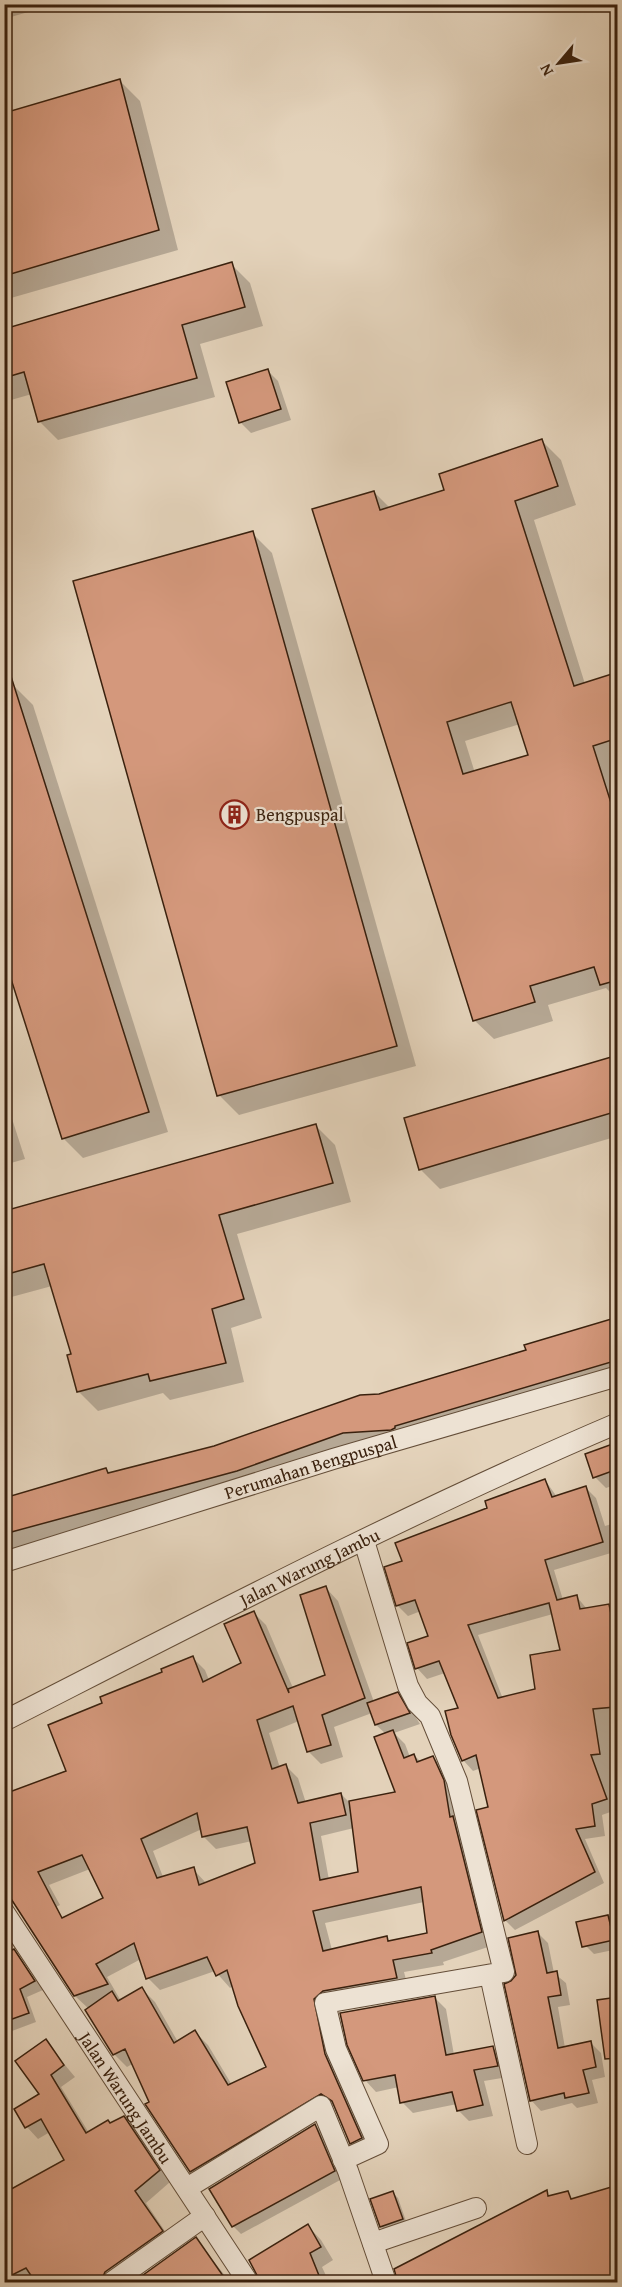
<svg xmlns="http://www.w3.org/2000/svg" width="622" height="2287" font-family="'Gentium Book Plus',serif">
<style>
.shadow{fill:#0003;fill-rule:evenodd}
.building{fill:#d4987c;stroke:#3a210e;stroke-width:1.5;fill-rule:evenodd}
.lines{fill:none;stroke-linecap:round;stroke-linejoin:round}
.minor-casing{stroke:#644e39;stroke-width:22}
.minor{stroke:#ede2d3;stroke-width:20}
.labels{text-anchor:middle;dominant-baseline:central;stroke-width:4.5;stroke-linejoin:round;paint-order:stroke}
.poi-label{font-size:18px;fill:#3a210e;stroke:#ede2d3;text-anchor:start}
.street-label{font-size:18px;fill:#3a210e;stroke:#ede2d3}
</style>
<rect width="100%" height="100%" fill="#e4d3bb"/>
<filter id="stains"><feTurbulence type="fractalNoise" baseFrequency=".00333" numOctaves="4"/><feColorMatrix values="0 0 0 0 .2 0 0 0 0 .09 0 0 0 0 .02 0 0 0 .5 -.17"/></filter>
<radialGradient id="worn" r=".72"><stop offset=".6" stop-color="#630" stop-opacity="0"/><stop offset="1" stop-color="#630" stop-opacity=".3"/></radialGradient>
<g class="shadow">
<polygon points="4,4 56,4 4,19"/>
<polygon points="120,81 140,101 178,250 4,300 4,137"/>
<polygon points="231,264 250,283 263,326 200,344 215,397 58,440 40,422 32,394 4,402 4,331"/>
<polygon points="267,370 278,381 291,420 251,433 240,422"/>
<path d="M542 441 561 460 576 505 534 520 585 684 617 674 618 763 611 765 618 786V1000L606 988 548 1005 553 1021 494 1039 474 1020 374 492 390 508 446 491ZM520 724 530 756 475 773 465 741Z"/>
<polygon points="252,533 272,553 416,1066 239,1115 219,1095"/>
<polygon points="13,685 33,705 168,1132 83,1158 63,1138"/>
<polygon points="618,1057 618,1136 440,1189 420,1169"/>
<polygon points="4,1094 25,1159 4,1165"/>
<polygon points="316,1126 335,1145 351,1202 237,1234 262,1318 231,1328 244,1382 170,1400 163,1393 98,1411 79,1392 73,1355 52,1286 4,1299 4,1213"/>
<polygon points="618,1318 618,1379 16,1551 4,1540 4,1499 106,1470 110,1474 215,1447 528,1351"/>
<polygon points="618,1444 618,1484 606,1488 595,1477"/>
<path d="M545 1480 557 1497 586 1488 596 1498 605 1526 618 1522V1560L611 1553 554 1570 563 1600 577 1597 587 1609 608 1605 618 1615V1796L612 1797 616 1810 602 1815 605 1836 585 1839 604 1883 515 1930 505 1920 490 1808 481 1768 473 1771 463 1760 460 1709 445 1673 427 1679 417 1668 409 1644 430 1637 421 1611 408 1616 398 1606 386 1568 404 1562 489 1509ZM553 1614 561 1651 537 1691 503 1699 478 1635Z"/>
<path d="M326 1588 338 1601 374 1702 397 1694 408 1705 420 1724 394 1733 405 1744 410 1757 414 1755 421 1762 433 1757 446 1770 494 1945 443 1962 444 1965 404 1972 409 1991 326 2012 374 2151 363 2155 351 2143 334 2106 204 2184 191 2171 151 2102 134 2063 127 2067 114 2054 89 2009 75 1996 105 1899 90 1869 49 1885 60 1905 30 1920 13 1899 4 1903V1795L68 1772 104 1703 193 1658 205 1670 209 1680 243 1664 254 1613 266 1625 293 1688 327 1676ZM372 1713 376 1725 386 1734 397 1793 349 1802 341 1794 306 1803 298 1778 286 1766 280 1768 269 1733 299 1721 309 1752 321 1764 343 1757 334 1727ZM354 1828 360 1874 329 1880 321 1836ZM202 1829 203 1836 216 1849 252 1841 257 1864 207 1884 193 1869 163 1877 153 1851ZM424 1902 429 1934 390 1942 386 1938 332 1950 325 1923ZM141 1959 148 1978 160 1990 215 1971 230 1988 233 1986 268 2068 232 2085 208 2045 195 2032 178 2042 155 2002 142 1989 121 2001 107 1977Z"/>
<polygon points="615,1915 618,1949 594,1954 583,1943 578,1923"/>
<polygon points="538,1933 548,1943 554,1973 566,1983 570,2005 558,2007 565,2048 591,2043 601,2053 605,2077 592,2080 598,2103 577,2108 572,2103 541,2111 531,2100 512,1983"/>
<polygon points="14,1951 43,1990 27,1997 36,2022 4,2034 4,1957"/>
<polygon points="435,1998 446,2009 454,2055 493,2048 504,2059 508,2077 484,2081 493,2116 469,2121 458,2110 457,2104 413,2113 402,2102 399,2087 376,2092 365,2080"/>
<polygon points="45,2041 75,2077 61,2087 89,2133 124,2118 135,2129 170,2182 146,2203 173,2243 114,2282 105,2273 71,2222 36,2280 31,2282 4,2282 4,2231 66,2161 50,2132 38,2139 27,2127 16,2110 42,2095"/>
<polygon points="315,2125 323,2133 342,2179 241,2234 233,2226"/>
<polygon points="393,2193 398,2198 407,2224 387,2232 381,2227 372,2200"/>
<polygon points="308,2226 321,2240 333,2260 322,2267 329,2282 263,2282"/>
<polygon points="196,2239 230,2282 134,2282"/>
<polygon points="370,2275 377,2282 352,2282"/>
</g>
<g class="building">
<polygon points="120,79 159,230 4,276 4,113"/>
<polygon points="232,262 245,307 182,325 197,378 38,422 24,372 4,378 4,329"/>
<polygon points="268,369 281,409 239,423 226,382"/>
<path d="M542 439 558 486 515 501 574 686 618 672V738L593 746 618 825V980L600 985 594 967 530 986 535 1002 473 1021 312 509 374 491 380 510 444 490 439 474ZM511 702 528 755 463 774 447 722Z"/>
<polygon points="253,531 397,1046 217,1096 73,581"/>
<polygon points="4,670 9,670 149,1112 62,1139 4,957"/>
<polygon points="618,1055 618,1111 419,1170 404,1118"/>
<polygon points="316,1124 333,1183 219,1215 244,1299 212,1309 226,1363 150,1381 148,1374 77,1392 67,1355 71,1354 44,1264 4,1275 4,1211"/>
<polygon points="618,1317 618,1360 395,1426 395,1428 391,1430 343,1433 237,1471 4,1534 4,1498 106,1468 108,1473 214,1446 360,1395 379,1394 526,1350 524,1345"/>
<polygon points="618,1442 618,1469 593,1478 585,1454"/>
<path d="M545 1479 552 1497 586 1486 603 1542 545 1560 557 1600 577 1595 580 1609 609 1604 618 1649V1659L611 1660 615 1707 593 1709 600 1754 591 1755 607 1799 592 1804 595 1826 576 1829 595 1872 504 1921 476 1810 488 1807 476 1755 462 1761 451 1735 445 1711 458 1708 439 1661 415 1669 407 1643 428 1636 415 1600 396 1606 384 1567 402 1561 395 1543 487 1508 485 1501ZM549 1603 560 1650 530 1655 535 1689 498 1698 468 1625Z"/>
<path d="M326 1586 365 1698 322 1715 331 1745 307 1752 293 1706 257 1720 272 1769 286 1764 298 1803 341 1793 346 1815 310 1823 320 1880 358 1872 349 1801 395 1792 374 1737 393 1730 404 1758 414 1754 417 1762 433 1756 444 1780 450 1817 453 1816 482 1932 431 1950 432 1953 393 1960 397 1978 323 1991 314 1999 325 2054 362 2138 350 2144 332 2101 321 2094 190 2172 145 2104 149 2102 125 2049 113 2055 85 2010 112 1991 118 2001 142 1987 174 2043 195 2030 228 2085 266 2067 238 2006 227 1970 216 1976 207 1957 146 1979 134 1943 96 1964 108 1984 74 1996 4 1888V1794L66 1771 48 1725 102 1703 100 1697 162 1672 161 1669 193 1656 203 1682 241 1663 224 1624 254 1611 289 1693 288 1689 325 1675 300 1595ZM197 1813 202 1837 247 1827 255 1863 199 1885 194 1867 157 1878 141 1839ZM82 1855 103 1898 62 1918 38 1872ZM421 1887 427 1933 388 1941 387 1936 323 1951 313 1911Z"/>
<polygon points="398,1692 410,1713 375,1725 367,1703"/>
<polygon points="608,1915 614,1940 582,1947 576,1922"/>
<polygon points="538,1931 547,1973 557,1971 561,1995 548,1997 558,2048 591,2041 596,2067 583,2070 589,2093 565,2098 564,2093 530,2101 504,1984 511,1981 516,1975 508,1938"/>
<polygon points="14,1949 35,1981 20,1989 29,2013 4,2022 4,1954"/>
<polygon points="435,1996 446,2055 493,2046 498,2066 474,2070 483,2105 457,2111 452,2092 400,2103 395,2075 363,2081 347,2045 340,2013"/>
<polygon points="618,1997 618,2058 605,2059 597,2000"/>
<polygon points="46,2039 64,2065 51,2075 86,2133 108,2120 110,2123 124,2116 160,2170 135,2191 163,2231 105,2272 100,2283 36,2283 26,2268 4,2279 4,2193 64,2160 41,2119 25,2128 14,2109 39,2094 15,2061"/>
<polygon points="315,2124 335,2171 232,2227 209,2189"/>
<polygon points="618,2185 618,2283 398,2283 394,2269 547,2190 548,2196 568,2191 571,2199"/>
<polygon points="393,2191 403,2219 380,2227 370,2199"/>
<polygon points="308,2224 321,2247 310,2253 322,2283 261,2283 249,2260"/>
<polygon points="196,2237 228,2283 132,2283"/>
</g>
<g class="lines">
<defs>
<g id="minor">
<path id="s1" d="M4 1562 333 1459 618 1376"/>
<path id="s2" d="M4 1721C206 1618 409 1512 618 1423"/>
<path id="s3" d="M4 1912 248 2282"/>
<polyline points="490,1975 527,2144"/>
<polyline points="343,2160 378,2144 336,2049 325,2003 504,1972 457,1781 430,1716 417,1703 408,1686 364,1541"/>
<polyline points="187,2188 321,2106 348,2171 386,2282"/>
<polyline points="373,2243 476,2208"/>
<polyline points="112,2282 205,2216"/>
</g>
</defs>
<use href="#minor" class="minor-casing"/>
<use href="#minor" class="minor"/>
</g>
<defs>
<symbol id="building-ring" viewBox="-11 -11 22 22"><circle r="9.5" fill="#ede2d3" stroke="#8f2418" stroke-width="1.5"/><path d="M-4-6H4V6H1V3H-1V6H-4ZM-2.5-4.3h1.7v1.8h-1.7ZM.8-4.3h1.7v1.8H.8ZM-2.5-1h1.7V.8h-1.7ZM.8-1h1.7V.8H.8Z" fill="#8f2418"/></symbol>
</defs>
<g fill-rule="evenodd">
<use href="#building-ring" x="218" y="798" width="33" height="33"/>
</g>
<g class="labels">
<g class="poi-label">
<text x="256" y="814">Bengpuspal</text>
</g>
<g class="street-label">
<text stroke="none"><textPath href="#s1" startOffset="321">Perumahan Bengpuspal</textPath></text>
<text stroke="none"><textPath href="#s2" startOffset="342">Jalan Warung Jambu</textPath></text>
<text stroke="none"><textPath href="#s3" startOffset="222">Jalan Warung Jambu</textPath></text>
</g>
</g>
<rect width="622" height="2287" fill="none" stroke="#e4d3bb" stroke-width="24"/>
<rect x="6" y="6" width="610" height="2275" fill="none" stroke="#3a210e" stroke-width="3"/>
<rect x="12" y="12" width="598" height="2263" fill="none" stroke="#3a210e" stroke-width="1.5"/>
<g transform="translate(559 63) rotate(241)" stroke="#ede2d3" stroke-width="4.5" paint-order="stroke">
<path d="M0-4.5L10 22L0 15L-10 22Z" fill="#3a210e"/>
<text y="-9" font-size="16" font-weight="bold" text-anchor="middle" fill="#3a210e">N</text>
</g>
<rect width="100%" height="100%" filter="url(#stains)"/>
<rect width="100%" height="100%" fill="url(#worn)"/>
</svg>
